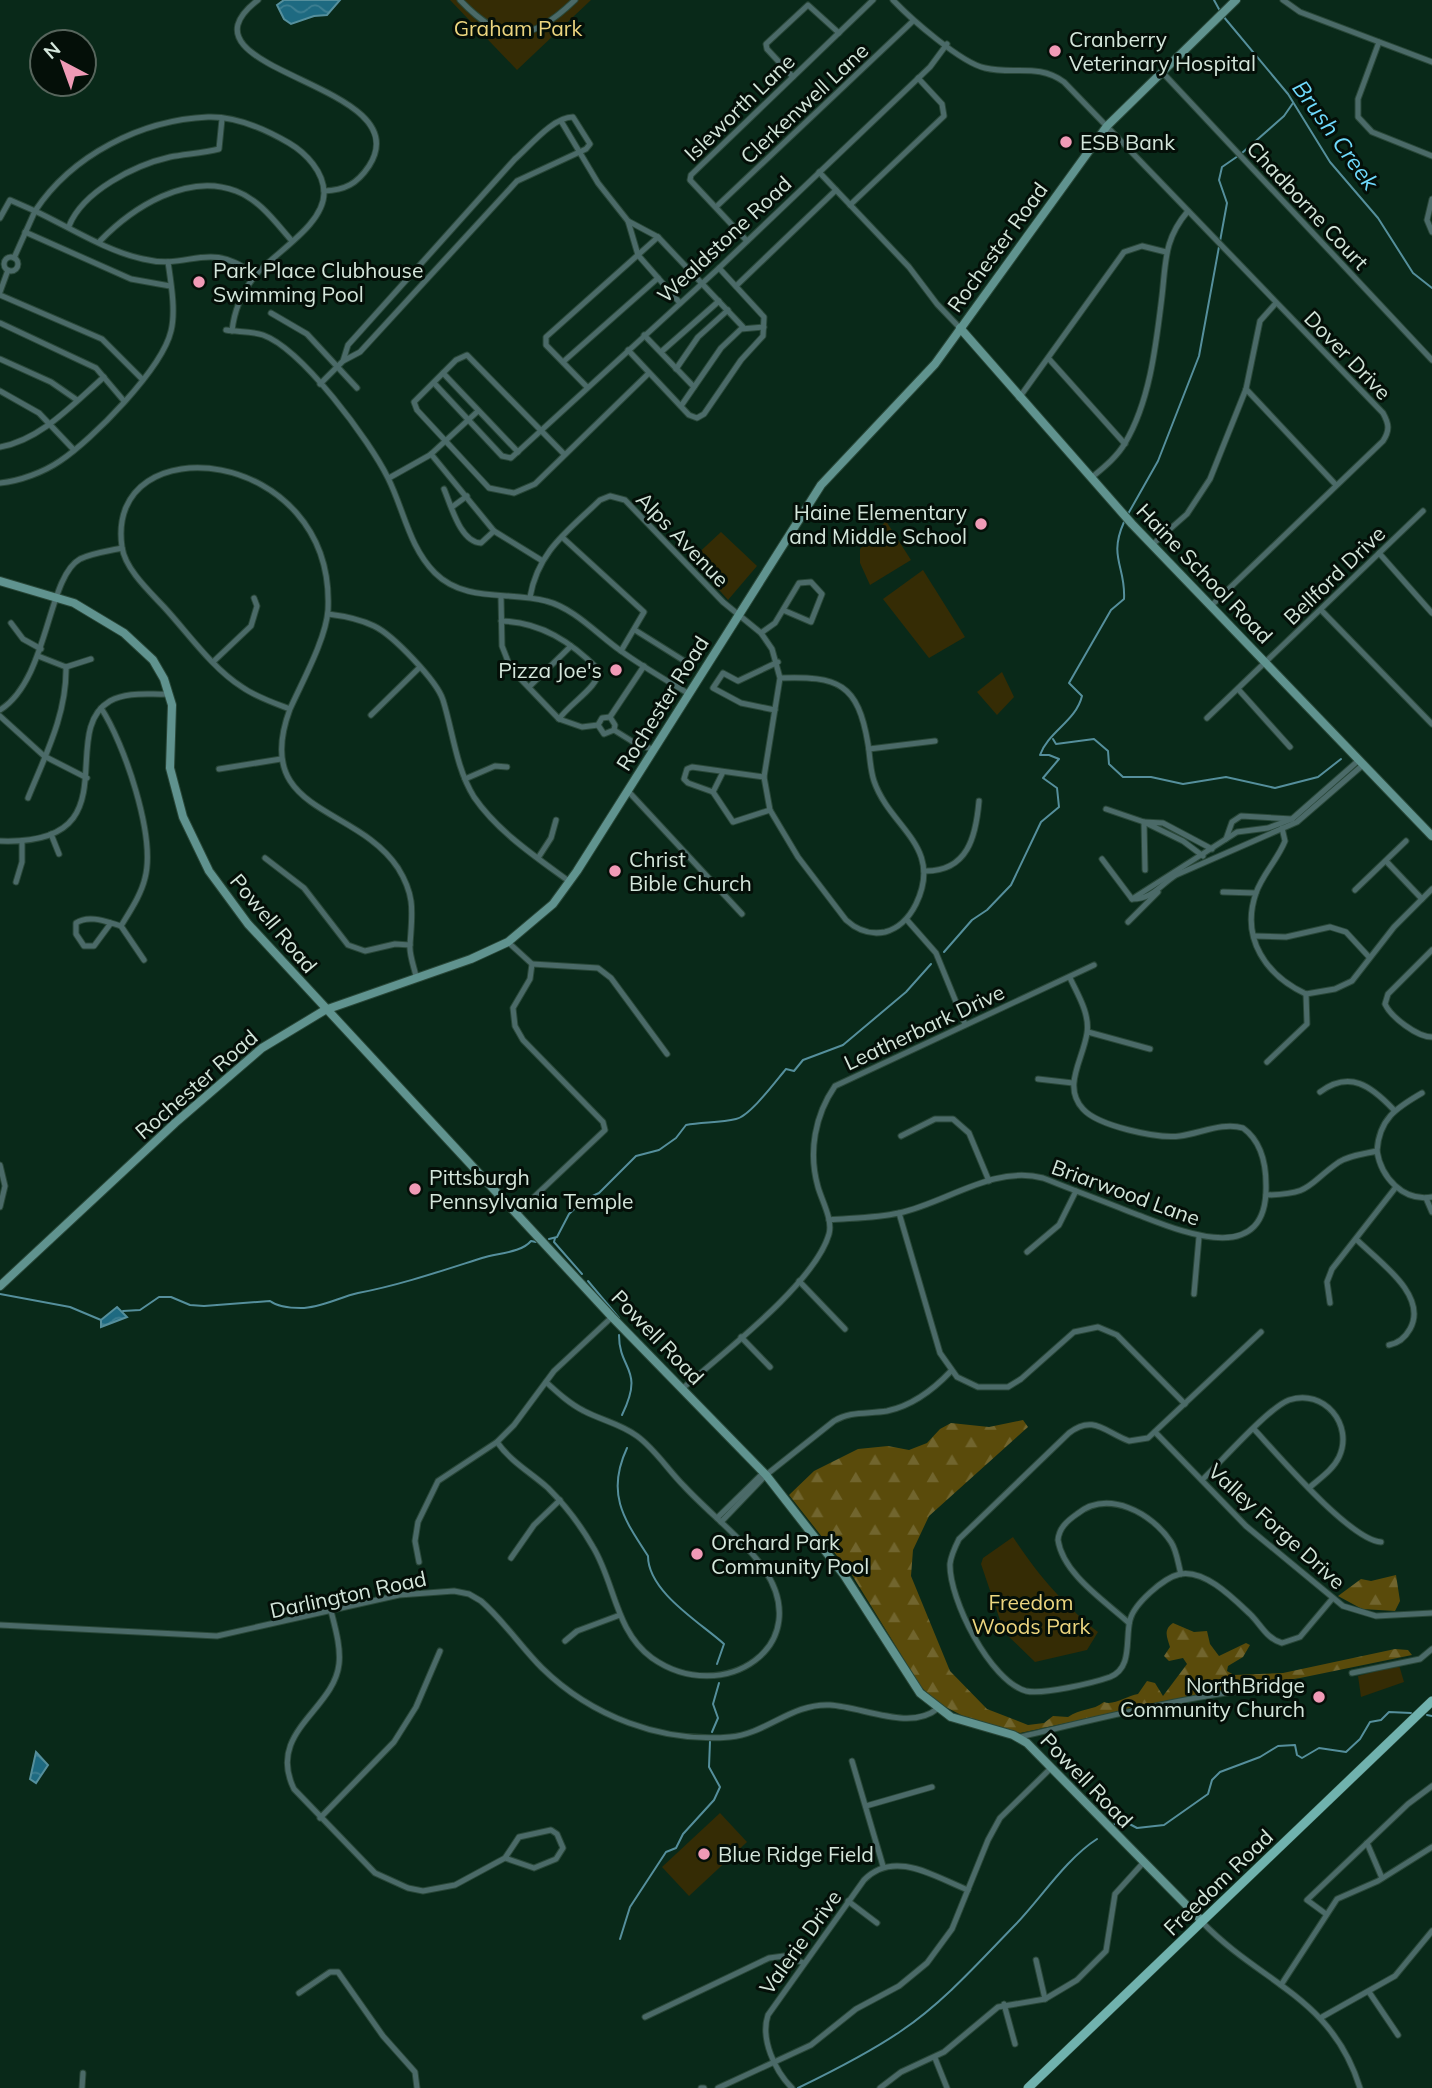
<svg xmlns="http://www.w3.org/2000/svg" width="1432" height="2088" font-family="Mulish,sans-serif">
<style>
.forest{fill:url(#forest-firs)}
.green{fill:#352c05}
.water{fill:url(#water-waves);stroke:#558f9c;stroke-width:2}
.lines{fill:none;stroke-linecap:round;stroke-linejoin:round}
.stream{stroke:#558f9c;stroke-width:2}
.street-casing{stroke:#294738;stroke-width:7}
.secondary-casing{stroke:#294738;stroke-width:10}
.primary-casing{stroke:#294738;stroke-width:10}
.street{stroke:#4b6a68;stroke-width:5}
.secondary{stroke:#60938f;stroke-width:8}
.primary{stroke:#70b2ae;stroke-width:9}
.poi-dot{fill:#f09ab6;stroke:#040f08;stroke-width:2.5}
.labels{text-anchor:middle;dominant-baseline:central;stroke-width:6;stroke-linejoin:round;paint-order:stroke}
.park-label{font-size:21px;fill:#edd67f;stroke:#040f08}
.poi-label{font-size:21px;fill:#d4e6db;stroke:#040f08;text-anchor:start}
.street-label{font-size:21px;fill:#d4e6db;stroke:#040f08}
.water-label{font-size:23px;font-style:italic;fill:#6fdafd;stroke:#040f08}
</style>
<defs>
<pattern id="forest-firs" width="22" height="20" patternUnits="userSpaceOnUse" patternTransform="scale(1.75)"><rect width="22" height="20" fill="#5a4b0b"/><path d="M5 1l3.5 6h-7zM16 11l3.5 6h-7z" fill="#71652e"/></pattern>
<pattern id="water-waves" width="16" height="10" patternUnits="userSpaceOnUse" patternTransform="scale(1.75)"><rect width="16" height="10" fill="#1e6a81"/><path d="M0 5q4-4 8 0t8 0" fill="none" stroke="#3e7f92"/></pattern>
</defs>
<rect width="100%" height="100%" fill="#092919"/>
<g class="forest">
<path d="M1023 1420 1028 1427 929 1516 913 1550 911 1576 950 1671 987 1709 1028 1725 1044 1723 1053 1716 1068 1717C1080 1708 1093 1711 1104 1702 1113 1706 1127 1696 1138 1694L1147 1681 1155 1683 1163 1696 1187 1664 1183 1658 1169 1661 1164 1656 1170 1647C1167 1637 1163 1630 1173 1623L1194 1632 1207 1631 1210 1644 1219 1656 1246 1643 1250 1645 1243 1657 1228 1666 1227 1671 1234 1675 1283 1673 1395 1649 1408 1650 1412 1655 1300 1678 1201 1694 1020 1733 963 1716 938 1703 921 1687 852 1575 789 1495 814 1471 858 1449 888 1446 909 1450 927 1443 940 1429 951 1423 989 1427Z"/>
<polygon points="1396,1575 1400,1601 1395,1611 1362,1609 1338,1596 1361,1579 1371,1581"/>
</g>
<g class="green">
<polygon points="450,0 591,0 517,70"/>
<polygon points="886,521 911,560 870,585 860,563 860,549"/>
<polygon points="721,532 757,566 728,600 692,559"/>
<polygon points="923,570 965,637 929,658 883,599"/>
<polygon points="1002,672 1014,697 997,715 977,692"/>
<path d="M1013 1537C1038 1575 1063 1604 1098 1632L1087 1650 1035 1662 1004 1632 981 1564 983 1558Z"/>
<polygon points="1399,1665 1404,1682 1361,1697 1358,1676"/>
<polygon points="720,1813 747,1842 689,1896 662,1867"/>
</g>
<g class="water">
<polygon points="284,0 340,0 327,15 314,16 291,24 284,19 277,5"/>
<polygon points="117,1307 127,1317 101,1327 101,1320"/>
<polygon points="36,1752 48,1765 36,1783 30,1779"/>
</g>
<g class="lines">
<g class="stream">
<polyline points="1214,0 1220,11"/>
<polyline points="1223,16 1288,94 1330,162 1378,218 1413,273 1432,288"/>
<polyline points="1242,153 1284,116 1293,103"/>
<polyline points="1128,514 1158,461 1199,356 1227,203 1219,180 1222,167 1238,156"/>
<polyline points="1053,739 1056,744 1094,739 1108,751 1109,764 1123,777 1151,777 1183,784 1226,777 1275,788 1318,777 1341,759"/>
<path d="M944 952 972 920 987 910 1011 885 1041 822 1059 807 1057 788 1043 778 1059 759 1049 755H1040C1048 732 1076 721 1082 696L1069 683 1111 610 1124 599C1126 566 1108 558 1124 522"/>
<polyline points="555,1238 554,1242 582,1274"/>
<path d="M549 1239 557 1237 569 1214 584 1200 599 1193 636 1156 659 1150 676 1138 686 1125C702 1122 720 1123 736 1119 750 1116 775 1082 786 1069L794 1071 803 1060 843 1045 906 992 931 964"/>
<polyline points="588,1281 619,1318"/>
<polyline points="0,1294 70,1307 101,1320"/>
<path d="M123 1311 140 1310 159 1297H171L190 1305 204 1306 270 1301C278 1307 291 1308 301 1308 320 1308 340 1297 358 1293 400 1285 441 1271 482 1258 497 1253 521 1253 531 1241L536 1242"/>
<path d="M619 1335C619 1371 645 1368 622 1415"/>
<path d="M627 1448C606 1493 623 1518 648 1556 648 1592 701 1623 724 1644L717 1664"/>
<polyline points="1427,1715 1432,1716"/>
<polyline points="712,1732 718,1718 713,1704 719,1683"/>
<polyline points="1113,1825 1122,1820 1137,1828 1164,1825 1208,1794 1212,1780 1220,1772 1260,1757 1278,1746 1295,1745 1297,1755 1302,1758 1319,1748 1346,1752 1360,1739 1370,1722 1381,1720 1389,1712 1411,1713"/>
<polyline points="620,1939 630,1907 666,1852 676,1848 683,1834 714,1800 720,1787 709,1767 710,1741"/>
<path d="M798 2088C833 2071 869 2053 901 2031 944 2002 980 1961 1016 1924 1041 1898 1066 1859 1097 1839"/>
</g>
<defs>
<g id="street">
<path d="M258 0C164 72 423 82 369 166 357 184 345 190 324 191"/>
<path d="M460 0C503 45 530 43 575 0"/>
<path d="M893 0C910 18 961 63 985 68 1014 75 1038 63 1064 82L1383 413C1389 424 1390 430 1383 441L1213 604"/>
<polyline points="1283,0 1300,12 1432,62"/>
<polyline points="1379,42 1358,99 1358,117 1372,132 1432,156"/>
<polyline points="1162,72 1432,360"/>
<polyline points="793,77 767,49 766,44 808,5 839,33"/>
<polyline points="561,121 598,183 628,221 658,237 743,327"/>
<polyline points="819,172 909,267 937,304 960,328"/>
<polyline points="1432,199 1427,220 1432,232"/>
<polyline points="850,205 944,116 942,104 918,78"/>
<polyline points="716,207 913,21"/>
<polyline points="0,218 10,200 35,211 14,258"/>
<polyline points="628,221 638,255 680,303"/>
<path d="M69 226C83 191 135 165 170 157 186 154 203 153 219 149L222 119"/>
<polyline points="25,232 131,279 170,286"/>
<path d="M100 241C132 208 187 172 236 191 260 200 276 223 292 241"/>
<polyline points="747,241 690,180 691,175 873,0"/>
<circle cx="11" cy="264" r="7"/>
<polyline points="736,286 836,190"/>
<polyline points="0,292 8,270"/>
<polyline points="0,295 102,339 142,379"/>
<polyline points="271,313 307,334 357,388"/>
<polyline points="0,323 96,368 124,401"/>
<path d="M226 330C238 332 251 331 263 335 302 349 370 441 388 478 404 510 409 547 435 573 465 603 510 591 546 601 574 608 598 635 621 651 643 667 666 680 689 694"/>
<path d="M232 331C234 311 241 294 254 277 272 254 324 226 324 193 324 172 306 153 289 143 265 129 236 116 208 117 141 120 72 155 35 211 69 227 106 251 143 259 192 271 205 238 256 275"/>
<polyline points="644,335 694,387"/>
<polyline points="628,350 689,415 697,418 704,414 741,360 763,336 764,317 719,268"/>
<polyline points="661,352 719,301"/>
<polyline points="0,359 51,382 77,400"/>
<polyline points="1049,359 1125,444"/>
<polyline points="563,362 658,278"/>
<polyline points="676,369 698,337 728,310"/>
<polyline points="443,373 518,452"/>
<polyline points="434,383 502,456 511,458 719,268 930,67 947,44"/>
<path d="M320 384 343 361 360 352 517 181 586 149 590 144 573 117C553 117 530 146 515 159L348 345 343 361"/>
<polyline points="587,387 546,345 546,337 658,237"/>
<polyline points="1246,389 1336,485"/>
<polyline points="0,391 39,413 74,450"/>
<polyline points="1019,398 1124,252 1142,246 1166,252"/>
<polyline points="681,406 721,348 741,329 764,327"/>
<path d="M0 447C41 440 74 403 104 377"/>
<polyline points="431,454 494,531 541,560"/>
<polyline points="564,454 467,355 456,360 414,402 417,410 489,488 514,493 535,484 649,373"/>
<polyline points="389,478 430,455 478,411"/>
<path d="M1091 478C1103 468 1117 457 1125 443 1150 401 1156 345 1162 296 1166 261 1164 239 1188 211"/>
<path d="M0 483C20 481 44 472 60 461 92 440 162 369 171 331 176 311 171 283 168 262"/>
<path d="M444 489C451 505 460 542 481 543L494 531"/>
<polyline points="452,507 467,496"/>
<polyline points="562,537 644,612 621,651"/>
<polyline points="1153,544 1187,514 1210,479 1246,389 1260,321 1276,303"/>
<polyline points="1379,553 1432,613"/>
<polyline points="501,597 502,646 511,669 559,719 582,727 598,725"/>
<path d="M530 597C538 551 568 531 600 500L610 496 625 500 723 602 761 633 772 649 780 678 764 777 770 810 798 857 846 920C857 930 870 935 885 932 900 928 909 918 916 904 944 846 890 828 874 781 870 769 870 756 868 744 858 683 838 676 780 678"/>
<polyline points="1321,610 1432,724"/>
<path d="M328 614C344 616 360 619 374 626 393 635 437 681 443 700 453 732 456 768 474 797 498 832 536 857 570 882"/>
<path d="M501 621C541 622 571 642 599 670 599 687 570 703 559 719"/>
<polyline points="11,623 23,639 41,649"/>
<polyline points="635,630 686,662"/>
<polyline points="761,633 775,623 799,583 811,582 822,594 811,622 783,610"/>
<polyline points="38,656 66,667"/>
<polyline points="214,661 251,626 257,606 254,598"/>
<polyline points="66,667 91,659"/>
<polyline points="529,687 571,646"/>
<polyline points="1238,689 1290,747"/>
<path d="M101 708C124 743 156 836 145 878 141 895 130 911 121 926"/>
<path d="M290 709C302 682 326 639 328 610 336 445 104 423 122 547 125 569 150 592 164 607 188 633 212 668 242 687 256 697 274 703 290 709 251 814 356 804 398 868 416 897 412 913 410 945 409 954 414 967 416 976"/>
<path d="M0 710C49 679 47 577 80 559 92 553 109 551 122 548"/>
<polyline points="775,710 741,703 713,688 723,673 738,681 778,662"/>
<polyline points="371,715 419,668"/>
<polyline points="0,716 44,756 87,778"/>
<polyline points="610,717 644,666"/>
<polyline points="1207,718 1423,511"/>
<polyline points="598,725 602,718 610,717 615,725 614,730"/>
<polyline points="598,725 604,734 614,730"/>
<polyline points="614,730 638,745 653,749"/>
<polyline points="869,749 935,741"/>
<polyline points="219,769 281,759"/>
<polyline points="764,777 692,767 687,769 684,779 688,783 713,792 733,822 770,810"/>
<polyline points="465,779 495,766 507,767"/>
<polyline points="628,791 742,914"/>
<polyline points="713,792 723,772"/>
<path d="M28 798C45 756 67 714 66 667"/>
<polyline points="1106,809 1144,822 1145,870"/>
<path d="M1282 828 1285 841C1278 859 1262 875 1256 893 1240 939 1267 976 1306 994"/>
<polyline points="51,834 59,854"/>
<polyline points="1226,839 1232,822 1241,816 1292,819"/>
<path d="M0 841C134 846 55 733 110 701 128 691 150 695 169 694"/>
<polyline points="1203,856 1183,841 1144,822 1163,823 1212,849"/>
<polyline points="265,858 304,888 348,945 365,951 395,944 410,945"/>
<polyline points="538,858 551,838 556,820"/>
<path d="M1102 859 1132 899C1153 899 1160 885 1176 875L1297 822 1364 764"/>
<polyline points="1386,861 1422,899"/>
<path d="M924 871C968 872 976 836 979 801"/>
<polyline points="16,882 22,862 22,842"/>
<polyline points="1355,890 1406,841"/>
<polyline points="1223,892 1256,893"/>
<polyline points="1132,899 1237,832 1268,828 1292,819 1359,760"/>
<polyline points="907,920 936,953 965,1024"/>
<polyline points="1128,922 1158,892"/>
<path d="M111 923 94 946H84L76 934V923C89 914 107 922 121 926"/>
<polyline points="121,926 144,960"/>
<polyline points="1254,936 1286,937 1330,927 1346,932 1369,957"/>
<polyline points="508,942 532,964 530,979 513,1008 515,1026 523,1040 603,1122 605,1130 517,1213"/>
<path d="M1432 950 1388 994 1385 1004C1391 1017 1417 1037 1432 1037"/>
<polyline points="532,964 598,968 611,978 667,1054"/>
<polyline points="1306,994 1335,989 1352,981 1394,927 1432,889"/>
<polyline points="1088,1032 1150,1049"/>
<polyline points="1267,1062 1307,1024 1306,994"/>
<polyline points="1038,1079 1073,1083"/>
<path d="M1320 1092C1350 1070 1371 1086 1393 1109"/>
<polyline points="901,1136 935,1119 953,1119 969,1133 989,1181"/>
<path d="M1377 1151C1379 1119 1396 1108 1422 1093"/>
<polyline points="0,1165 5,1186 0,1207"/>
<path d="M1266 1195C1313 1194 1306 1185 1339 1162 1350 1155 1364 1154 1377 1151 1381 1177 1403 1202 1432 1197"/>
<polyline points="1426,1198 1432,1212"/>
<polyline points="899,1213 940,1353 957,1377 978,1387 1008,1387 1021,1379 1074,1332 1098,1327 1117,1335 1185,1404"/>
<path d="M829 1220C852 1218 876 1218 899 1213 946 1203 993 1165 1043 1178 1073 1190 1103 1201 1133 1213 1176 1229 1268 1272 1266 1185 1266 1164 1261 1141 1243 1128 1223 1122 1201 1133 1180 1136 1158 1139 1098 1126 1083 1109 1062 1086 1083 1060 1087 1033 1090 1014 1078 995 1070 978"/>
<path d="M1356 1239C1377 1260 1429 1295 1410 1329 1405 1338 1399 1343 1389 1345"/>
<polyline points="1027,1252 1059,1225 1076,1191"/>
<polyline points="799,1281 845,1329"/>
<polyline points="1194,1294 1199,1237"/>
<polyline points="1330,1303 1327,1282 1332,1269 1396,1187"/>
<path d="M1261 1332 1148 1438 1129 1441C1105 1432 1093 1414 1069 1433L959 1539C955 1547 951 1555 950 1564 949 1599 990 1681 1026 1691 1042 1695 1093 1683 1110 1677 1133 1668 1125 1639 1130 1620 1134 1604 1163 1578 1180 1574 1205 1569 1234 1599 1251 1615 1261 1625 1267 1639 1282 1643L1300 1637 1332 1599"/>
<polyline points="741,1337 770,1367"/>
<path d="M683 1388C723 1353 815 1283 829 1234 833 1220 822 1201 818 1187 808 1152 815 1115 835 1086L1094 965"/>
<path d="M1254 1429C1277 1454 1350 1540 1381 1542"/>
<polyline points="1155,1432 1246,1526 1343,1606 1376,1616 1432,1613"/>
<path d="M497 1442C511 1462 530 1472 548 1488 565 1505 581 1526 593 1547 615 1583 615 1631 652 1658 723 1708 819 1645 762 1566 740 1536 709 1513 684 1486 668 1470 655 1449 637 1436 621 1424 601 1420 584 1411 570 1404 558 1393 546 1382"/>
<path d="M1202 1480C1221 1462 1268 1408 1289 1400 1324 1388 1354 1425 1339 1457 1333 1470 1319 1479 1309 1488"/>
<path d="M717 1518 760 1476 766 1475 834 1421C850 1411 868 1414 887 1411 911 1406 934 1389 951 1371"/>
<polyline points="721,1522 766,1475"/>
<polyline points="511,1558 534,1525 560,1500"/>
<polyline points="419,1562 415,1541 418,1522 438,1481 497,1442 514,1425 554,1371 612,1317"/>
<path d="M331 1611C335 1627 341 1647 339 1664 334 1710 266 1732 294 1789L375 1873 408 1888 423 1891 455 1885 505 1858 519 1837 551 1830 557 1834 563 1848 556 1859 534 1868 505 1858"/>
<path d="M1129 1623C1105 1601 1063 1574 1058 1540 1059 1528 1067 1521 1077 1514 1108 1489 1152 1513 1171 1542 1177 1551 1178 1564 1181 1574"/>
<path d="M0 1625 217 1636 399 1595 454 1591 469 1594 481 1601C504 1621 521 1647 542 1668 591 1716 661 1743 730 1737 766 1734 792 1703 830 1705 863 1707 910 1731 937 1709"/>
<polyline points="565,1641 577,1631 620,1615"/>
<polyline points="1352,1673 1420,1659 1432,1649"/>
<path d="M1019 1737C1062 1728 1245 1680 1275 1692"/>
<polyline points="852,1761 883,1866"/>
<polyline points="866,1806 932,1787"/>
<polyline points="320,1818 394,1742 416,1707 440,1651"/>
<polyline points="1367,1843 1382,1878"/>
<polyline points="848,1901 877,1923"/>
<polyline points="1326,1914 1307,1900 1408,1804 1432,1786"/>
<path d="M1202 1922C1262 1984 1332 1997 1360 2088"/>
<polyline points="1036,1960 1045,1999"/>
<polyline points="1281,1985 1337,1899 1378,1881 1432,1847"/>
<polyline points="1369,1992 1398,2035"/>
<polyline points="299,1993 330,1972 338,1972 383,2036 415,2072 417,2088"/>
<polyline points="1004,2004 1015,2044"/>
<polyline points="645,2017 769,1958 784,1956 804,1963"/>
<polyline points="1322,2017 1395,1976 1432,1931"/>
<polyline points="935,2058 947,2088"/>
<polyline points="82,2088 83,2073"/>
<polyline points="701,2088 704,2088"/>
<polyline points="718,2088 811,2045 856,2009 899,1986 927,1963 952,1929 988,1840 1000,1818 1051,1768"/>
<path d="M792 2088C775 2071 760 2039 768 2015L864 1880C894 1849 935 1877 968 1890"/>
<polyline points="880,2088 901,2072 944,2052 998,2007 1045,1999 1077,1980 1106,1951 1115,1894 1143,1863"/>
</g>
<g id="secondary">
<polyline points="960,328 1132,524 1432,836"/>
<polyline points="0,581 74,603 124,633 153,660 164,679 172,705 170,768 183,817 209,871 248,924 612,1317 766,1475 844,1575 920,1693 951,1717 1013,1735 1027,1743 1202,1921"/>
<polyline points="0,1286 175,1123 262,1048 325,1010 471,959 508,942 553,904 577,871 821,485 935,364 1107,126 1236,0"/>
</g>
<polyline id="primary" points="1028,2088 1432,1701"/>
</defs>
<use href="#street" class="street-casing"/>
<use href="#secondary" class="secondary-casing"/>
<use href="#primary" class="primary-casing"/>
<use href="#street" class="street"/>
<use href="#secondary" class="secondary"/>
<use href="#primary" class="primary"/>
</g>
<g class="poi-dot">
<circle cx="1055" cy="51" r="7"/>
<circle cx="1066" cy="142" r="7"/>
<circle cx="199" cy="282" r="7"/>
<circle cx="981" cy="524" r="7"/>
<circle cx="616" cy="670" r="7"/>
<circle cx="615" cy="871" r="7"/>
<circle cx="415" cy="1189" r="7"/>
<circle cx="697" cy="1554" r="7"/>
<circle cx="1319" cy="1697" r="7"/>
<circle cx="704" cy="1854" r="7"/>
</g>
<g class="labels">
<g class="park-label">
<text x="518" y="28">Graham Park</text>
<text x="1031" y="1602">Freedom<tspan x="1031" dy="24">Woods Park</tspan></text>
</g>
<g class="poi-label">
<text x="1069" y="39">Cranberry<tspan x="1069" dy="24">Veterinary Hospital</tspan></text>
<text x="1080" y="142">ESB Bank</text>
<text x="213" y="270">Park Place Clubhouse<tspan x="213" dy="24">Swimming Pool</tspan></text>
<text x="967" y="512" text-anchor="end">Haine Elementary<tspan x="967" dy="24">and Middle School</tspan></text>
<text x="602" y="670" text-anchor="end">Pizza Joe's</text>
<text x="629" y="859">Christ<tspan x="629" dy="24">Bible Church</tspan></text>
<text x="429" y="1177">Pittsburgh<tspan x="429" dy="24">Pennsylvania Temple</tspan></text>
<text x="711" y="1542">Orchard Park<tspan x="711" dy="24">Community Pool</tspan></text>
<text x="1305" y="1685" text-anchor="end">NorthBridge<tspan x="1305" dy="24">Community Church</tspan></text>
<text x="718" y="1854">Blue Ridge Field</text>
</g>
<g class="street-label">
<text transform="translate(804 103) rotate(-43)">Clerkenwell Lane</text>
<text transform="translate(739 107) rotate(-44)">Isleworth Lane</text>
<text transform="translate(1308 205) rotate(47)">Chadborne Court</text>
<text transform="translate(724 239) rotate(-43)">Wealdstone Road</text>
<text transform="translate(997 247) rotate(-54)">Rochester Road</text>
<text transform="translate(1348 355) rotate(46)">Dover Drive</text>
<text transform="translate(683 539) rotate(46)">Alps Avenue</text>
<text transform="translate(1205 573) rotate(46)">Haine School Road</text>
<text transform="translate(1334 575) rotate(-44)">Bellford Drive</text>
<text transform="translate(662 703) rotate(-58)">Rochester Road</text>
<text transform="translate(274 923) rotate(50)">Powell Road</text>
<text transform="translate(924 1027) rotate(-25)">Leatherbark Drive</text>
<text transform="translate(196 1084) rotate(-41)">Rochester Road</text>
<text transform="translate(1126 1192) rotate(20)">Briarwood Lane</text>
<text transform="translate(658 1337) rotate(46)">Powell Road</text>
<text transform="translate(1277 1526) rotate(42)">Valley Forge Drive</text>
<text transform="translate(348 1594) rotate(-12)">Darlington Road</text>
<text transform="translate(1087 1780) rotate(46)">Powell Road</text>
<text transform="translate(1218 1882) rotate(-44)">Freedom Road</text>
<text transform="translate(800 1942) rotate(-54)">Valerie Drive</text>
</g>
<g class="water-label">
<text transform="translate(1336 135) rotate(54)">Brush Creek</text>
</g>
</g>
<g transform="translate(63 63) rotate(319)"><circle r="33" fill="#040f08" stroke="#57655c" stroke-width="2"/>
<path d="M0-5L12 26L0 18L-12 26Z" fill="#f09ab6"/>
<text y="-10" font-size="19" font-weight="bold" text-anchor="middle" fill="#d4e6db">N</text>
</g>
</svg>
